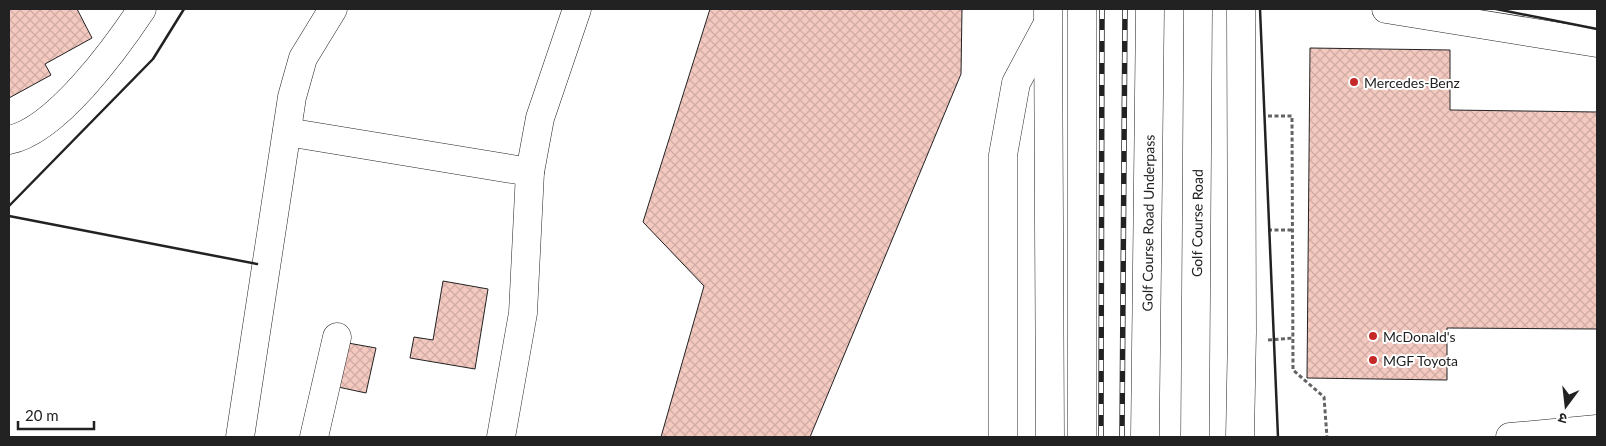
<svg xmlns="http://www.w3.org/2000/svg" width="1606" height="446" font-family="Lato,'Noto Sans Devanagari',sans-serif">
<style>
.building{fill:url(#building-cross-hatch);stroke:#222}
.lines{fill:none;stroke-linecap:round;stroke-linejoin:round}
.minor-casing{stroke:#222;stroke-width:29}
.major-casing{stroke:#222;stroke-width:29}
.path{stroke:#646464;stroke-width:3;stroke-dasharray:4 2.5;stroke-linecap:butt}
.minor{stroke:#fff;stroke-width:28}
.major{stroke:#fff;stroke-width:28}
.rail-casing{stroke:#222;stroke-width:5.5}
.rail{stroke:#fff;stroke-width:4;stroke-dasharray:11;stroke-linecap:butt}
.wall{stroke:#222;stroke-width:2.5}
.poi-dot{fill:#c62828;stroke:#fff;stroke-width:2}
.labels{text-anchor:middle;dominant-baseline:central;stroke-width:4;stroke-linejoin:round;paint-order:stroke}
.poi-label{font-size:14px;fill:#222;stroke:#fff;text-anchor:start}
.street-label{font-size:14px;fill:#222;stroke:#fff}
</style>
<defs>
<pattern id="building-cross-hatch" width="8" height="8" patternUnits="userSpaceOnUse" patternTransform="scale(1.25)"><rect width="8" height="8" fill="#f3c9c0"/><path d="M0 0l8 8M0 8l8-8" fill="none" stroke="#d0aca5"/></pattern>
</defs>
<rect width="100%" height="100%" fill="#fff"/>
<g class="building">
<polygon points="9,9 77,9 92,38 45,64 51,75 9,98"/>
<polygon points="710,9 962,9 961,74 810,437 661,437 704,286 643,222"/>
<polygon points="1310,48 1450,50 1450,110 1597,112 1597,329 1447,328 1447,380 1307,378"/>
<polygon points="443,281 488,289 475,369 410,358 414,337 433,340"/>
<polygon points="348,343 376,348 366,393 338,387"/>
</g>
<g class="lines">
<defs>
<g id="minor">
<polyline points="1048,9 1050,437"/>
<polyline points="1386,9 1597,43"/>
<polyline points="287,132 530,172"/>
<path d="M9 140C56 131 116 48 142 9"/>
<polyline points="240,437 292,97 303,58 333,9"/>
<polyline points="314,437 337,337"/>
<polyline points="501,437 523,313 530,172 540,118 577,9"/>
<polyline points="1003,437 1003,155 1016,83 1047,25"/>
<path id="s1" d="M1195 437 1198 9"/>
<polyline points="1240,437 1242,332 1241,9"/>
<polyline points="1510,437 1597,429"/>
</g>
<g id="major">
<polyline points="1082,9 1082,437"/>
<path id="s2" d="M1145 437 1150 9"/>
</g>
</defs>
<use href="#minor" class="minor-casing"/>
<use href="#major" class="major-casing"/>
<g class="path">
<polyline points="1268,116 1292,116 1293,370 1324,397 1327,437"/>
<polyline points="1268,230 1293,230"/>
<polyline points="1268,340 1293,338"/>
</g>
<use href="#minor" class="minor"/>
<use href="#major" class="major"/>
<defs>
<g id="rail">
<polyline points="1101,437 1102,9"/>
<polyline points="1122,437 1125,9"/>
</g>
</defs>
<use href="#rail" class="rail-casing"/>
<use href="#rail" class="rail"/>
<g class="wall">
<polyline points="1260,9 1278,437"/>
<polyline points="1496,9 1597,29"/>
<polyline points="9,206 153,59 184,9"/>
<polyline points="9,216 257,264"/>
</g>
</g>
<g class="poi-dot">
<circle cx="1354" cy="82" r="5"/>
<circle cx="1373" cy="336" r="5"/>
<circle cx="1373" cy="360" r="5"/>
</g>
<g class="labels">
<g class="poi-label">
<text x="1364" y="82">Mercedes-Benz</text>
<text x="1383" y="336">McDonald's</text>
<text x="1383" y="360">MGF Toyota</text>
</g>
<g class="street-label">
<text stroke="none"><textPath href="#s2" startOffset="214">Golf Course Road Underpass</textPath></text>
<text stroke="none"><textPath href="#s1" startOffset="214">Golf Course Road</textPath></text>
</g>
</g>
<rect width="1606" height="446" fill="none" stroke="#222222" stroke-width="20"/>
<g transform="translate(1566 406) rotate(195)" stroke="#ffffff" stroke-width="4" paint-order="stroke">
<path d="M0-4L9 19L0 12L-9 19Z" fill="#222222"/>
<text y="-8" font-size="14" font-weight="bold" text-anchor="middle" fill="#222222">उ</text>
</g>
<path d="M18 421v8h76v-8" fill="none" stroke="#222222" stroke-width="2.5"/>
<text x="25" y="421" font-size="15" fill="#222222" stroke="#ffffff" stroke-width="4" paint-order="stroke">20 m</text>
</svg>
